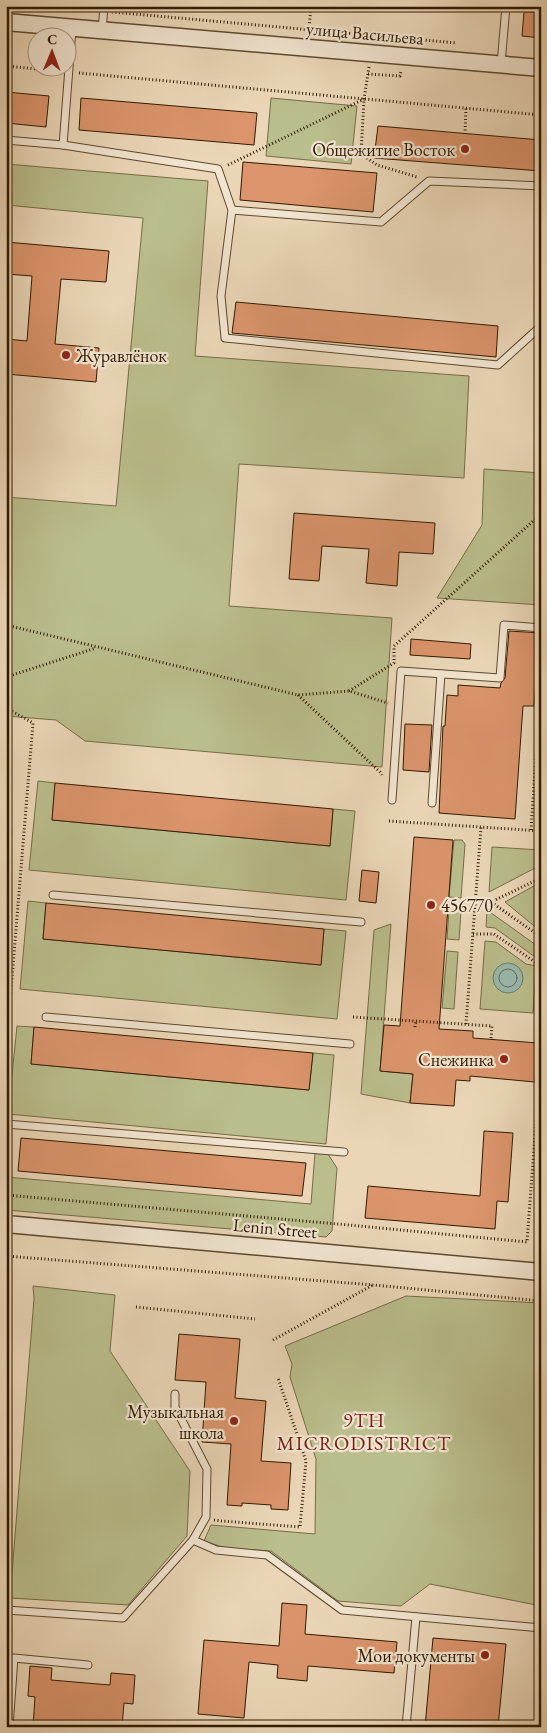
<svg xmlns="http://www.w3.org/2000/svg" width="547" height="1733" font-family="'EB Garamond',serif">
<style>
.green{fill:#babd8c;stroke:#756c46}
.water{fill:#98b9ad;stroke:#6e7968}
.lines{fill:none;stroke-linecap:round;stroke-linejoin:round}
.shore{stroke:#646a56;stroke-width:1}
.building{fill:#db946c;stroke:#301a00}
.service-casing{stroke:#5e492e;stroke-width:9}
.tertiary-casing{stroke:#5e492e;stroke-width:19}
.path{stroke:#301a00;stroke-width:3;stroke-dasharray:1 2.5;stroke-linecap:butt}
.service{stroke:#f1e4d0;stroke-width:7}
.tertiary{stroke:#f1e4d0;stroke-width:16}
.poi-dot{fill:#8f2418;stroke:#f1e4d0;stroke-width:2}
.labels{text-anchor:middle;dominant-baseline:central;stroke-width:4.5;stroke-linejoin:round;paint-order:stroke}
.street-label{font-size:18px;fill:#301a00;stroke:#f1e4d0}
.poi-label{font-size:18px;fill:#301a00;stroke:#f1e4d0;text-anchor:end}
.quarter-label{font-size:20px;letter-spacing:1px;fill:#7a1f14;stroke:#f1e4d0}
</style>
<rect width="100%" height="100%" fill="#ead6b7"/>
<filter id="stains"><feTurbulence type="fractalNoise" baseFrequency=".004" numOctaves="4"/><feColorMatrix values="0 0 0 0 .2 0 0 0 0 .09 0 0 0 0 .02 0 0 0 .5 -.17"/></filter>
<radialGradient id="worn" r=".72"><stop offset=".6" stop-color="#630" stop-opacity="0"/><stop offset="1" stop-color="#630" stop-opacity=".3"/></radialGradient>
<g class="green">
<polygon points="271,98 357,106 351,164 266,156"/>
<polygon points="6,164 208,181 195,356 469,376 464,478 239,464 229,606 392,618 382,767 85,741 56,720 6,716 6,497 116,506 143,218 6,205"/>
<polygon points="484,469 541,473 541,605 437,598 482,525"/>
<polygon points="541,757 541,822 537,822"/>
<polygon points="38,781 55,783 52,820 330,846 333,809 355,811 346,900 29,870"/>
<polygon points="6,830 12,831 6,903"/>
<polygon points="454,840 462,840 465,844 461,898 449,897"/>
<polygon points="492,847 541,850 541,865 489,892"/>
<polygon points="541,882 539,930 505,902"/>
<polygon points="28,901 46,903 43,939 321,965 324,929 346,931 337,1019 20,989"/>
<polygon points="449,910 461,911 459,940 447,939"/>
<polygon points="487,910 536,945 535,957 495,928 486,927"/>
<polygon points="391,924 380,1071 413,1074 410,1103 361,1094 374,930"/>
<polygon points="485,941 496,942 526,964 536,966 533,1013 480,1009"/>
<polygon points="447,951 458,952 454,1009 442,1008"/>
<polygon points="17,1026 34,1027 31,1064 309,1090 313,1053 334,1055 326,1144 8,1114"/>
<polygon points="315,1153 328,1154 337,1168 332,1231 326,1237 6,1210 6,1177 311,1204"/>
<polygon points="33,1286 115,1295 110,1351 190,1471 187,1536 128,1605 10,1598 34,1299"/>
<polygon points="406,1296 541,1303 541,1606 430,1584 401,1606 338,1601 271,1551 226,1548 204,1541 211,1525 315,1534 316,1459 290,1377 292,1364 285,1346"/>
</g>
<circle class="water" cx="508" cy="978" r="15"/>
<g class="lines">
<circle class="shore" cx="508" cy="978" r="9"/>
</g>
<g class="building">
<polygon points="524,12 541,13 541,38 522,36"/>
<polygon points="6,92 49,96 46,127 6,123"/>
<polygon points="81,98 257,113 254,145 79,130"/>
<polygon points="378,126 541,140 541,171 374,158"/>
<polygon points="243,162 377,173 373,212 240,200"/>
<polygon points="6,242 109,251 106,282 61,279 55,344 99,348 96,382 6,374 6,339 27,341 32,276 6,274"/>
<polygon points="236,302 498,326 496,357 232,333"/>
<polygon points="294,513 435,523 433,554 399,552 397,586 366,583 369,549 322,546 319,581 289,579"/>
<polygon points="509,631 541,633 541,669 537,669 534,706 523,706 515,819 439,813 443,726 445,726 447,695 458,696 458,685 500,688 501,683 505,678"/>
<polygon points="411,639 471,644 470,659 410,655"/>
<polygon points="405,724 432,725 429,772 403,770"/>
<polygon points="55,783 333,809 330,846 52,820"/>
<polygon points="414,837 453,840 439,1029 473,1031 473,1038 538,1043 535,1082 470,1076 470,1081 456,1080 454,1106 410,1103 413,1074 380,1071 384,1025 400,1026"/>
<polygon points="362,870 379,872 376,903 359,901"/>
<polygon points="46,903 324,929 321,965 43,939"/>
<polygon points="34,1027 313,1053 309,1090 31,1064"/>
<polygon points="484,1131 513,1133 508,1202 497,1201 495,1229 365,1218 368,1186 480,1196"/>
<polygon points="21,1138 306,1163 302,1196 18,1171"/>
<polygon points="179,1334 240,1339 235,1398 266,1401 261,1461 291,1463 288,1510 271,1509 271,1505 242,1503 242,1506 227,1505 231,1444 202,1442 206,1382 175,1380"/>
<polygon points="282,1603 307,1605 305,1634 397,1642 394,1673 308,1666 307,1681 277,1678 278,1665 249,1662 244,1718 198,1714 204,1640 279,1646"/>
<polygon points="433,1638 506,1644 498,1727 425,1727"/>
<polygon points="30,1666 52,1668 51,1680 110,1685 111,1673 135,1675 133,1704 124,1703 122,1727 33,1727 35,1697 28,1696"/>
</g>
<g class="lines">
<defs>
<g id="service">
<polyline points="72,29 63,145 218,169 232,210 221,296 225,338 498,365 541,326"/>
<polyline points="102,31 104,6"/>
<polyline points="501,64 506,6"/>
<polyline points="6,140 63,145"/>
<polyline points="232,210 381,222 429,181 541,186"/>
<polyline points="392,800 401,671 500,678 504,625 541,628"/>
<polyline points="432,803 441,674"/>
<polyline points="53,895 361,922"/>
<polyline points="46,1017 350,1044"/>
<polyline points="6,1124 344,1152"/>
<polyline points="193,1540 216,1550 267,1555 342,1610 541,1628"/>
<polyline points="6,1610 123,1618 193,1540 206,1517 207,1469 175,1407 175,1394"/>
<polyline points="9,1727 14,1658 88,1665"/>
<polyline points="406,1727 416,1617"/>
</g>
<g id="tertiary">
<polyline points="6,22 541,68"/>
<polyline points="6,1224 541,1272"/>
</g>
</defs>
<use href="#service" class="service-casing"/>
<use href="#tertiary" class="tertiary-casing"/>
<g class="path">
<polyline points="49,6 94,10"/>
<polyline points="112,12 457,43"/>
<polyline points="309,30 311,6"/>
<polyline points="6,66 58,71"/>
<polyline points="369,67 364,99 361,154 377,165 417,177"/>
<polyline points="79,73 541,115"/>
<polyline points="368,74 400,76 401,71"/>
<polyline points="465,134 466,108"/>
<polyline points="228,165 364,99"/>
<polyline points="6,625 298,695 349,691 388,703"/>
<polyline points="6,677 96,648"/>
<polyline points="349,691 394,663 394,646 541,514"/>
<polyline points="298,695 380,772 382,775"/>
<polyline points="6,708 33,723 6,1051"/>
<polyline points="389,821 541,831"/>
<polyline points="531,830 539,711 541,710"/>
<polyline points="541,878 491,902 541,937"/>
<polyline points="476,901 491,902"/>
<polyline points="473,934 494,934 535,962 541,963"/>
<polyline points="353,1017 492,1026 491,1039"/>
<polyline points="466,1024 481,827"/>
<polyline points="415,1027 416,1021"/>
<polyline points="6,1195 338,1224 527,1242 541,1055"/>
<polyline points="6,1256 374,1285 541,1301"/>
<polyline points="136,1307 255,1319"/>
<polyline points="273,1340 373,1285"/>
<polyline points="214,1520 222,1521 300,1527 306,1461 278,1378"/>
</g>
<use href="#service" class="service"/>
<use href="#tertiary" class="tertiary"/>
</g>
<g class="poi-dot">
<circle cx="465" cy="149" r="5"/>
<circle cx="66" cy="355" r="5"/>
<circle cx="431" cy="905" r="5"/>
<circle cx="504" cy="1059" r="5"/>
<circle cx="234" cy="1421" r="5"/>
<circle cx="485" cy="1655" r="5"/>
</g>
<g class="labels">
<g class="street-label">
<text transform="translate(365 33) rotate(5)">улица Васильева</text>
<text transform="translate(275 1228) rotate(5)">Lenin Street</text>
</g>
<g class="poi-label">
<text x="455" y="149">Общежитие Восток</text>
<text x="76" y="355" text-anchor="start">Журавлёнок</text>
<text x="441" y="905" text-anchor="start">456770</text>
<text x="494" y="1059">Снежинка</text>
<text x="224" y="1411">Музыкальная<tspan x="224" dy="21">школа</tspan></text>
<text x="475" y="1655">Мои документы</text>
</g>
<g class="quarter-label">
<text x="364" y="1420">9TH<tspan x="364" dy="23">MICRODISTRICT</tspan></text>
</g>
</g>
<rect width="547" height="1733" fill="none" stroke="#ead6b7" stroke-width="25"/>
<rect x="8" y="8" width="532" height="1718" fill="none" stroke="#301a00" stroke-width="2.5"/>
<rect x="12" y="12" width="522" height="1708" fill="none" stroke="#301a00"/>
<g transform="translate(52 52) rotate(1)"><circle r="24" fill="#f1e4d0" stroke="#a4937d"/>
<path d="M0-4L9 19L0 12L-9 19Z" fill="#8f2418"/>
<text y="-8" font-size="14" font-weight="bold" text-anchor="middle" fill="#301a00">С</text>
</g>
<rect width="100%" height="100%" filter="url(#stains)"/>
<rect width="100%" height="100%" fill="url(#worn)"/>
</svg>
